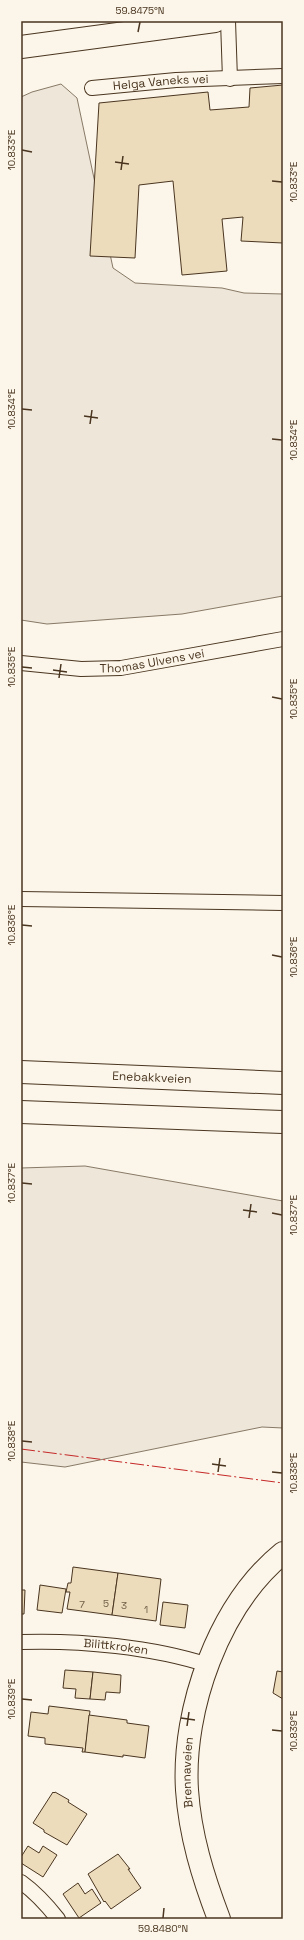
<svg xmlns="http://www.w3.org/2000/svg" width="304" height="1940" font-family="'Space Grotesk',sans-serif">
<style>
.green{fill:#ede6d9;stroke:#887966}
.building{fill:#ecdcbc;stroke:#4a3520}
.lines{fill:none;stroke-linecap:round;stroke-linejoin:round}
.service-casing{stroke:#4a3520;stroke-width:16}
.minor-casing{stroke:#4a3520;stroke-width:24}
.tertiary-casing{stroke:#4a3520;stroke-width:24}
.trunk-casing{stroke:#4a3520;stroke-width:24}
.service{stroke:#fbf6e9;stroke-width:14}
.minor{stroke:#fbf6e9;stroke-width:22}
.tertiary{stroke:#fbf6e9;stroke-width:22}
.trunk{stroke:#fbf6e9;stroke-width:22}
.power{stroke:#c62828;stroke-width:1;stroke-dasharray:14 3 2 3;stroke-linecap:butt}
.ticks{fill:none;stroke:#4a3520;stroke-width:1.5}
.labels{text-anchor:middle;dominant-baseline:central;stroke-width:3;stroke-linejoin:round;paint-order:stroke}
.number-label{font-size:10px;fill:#725f47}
.street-label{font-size:12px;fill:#4a3520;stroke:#fbf6e9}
.neatline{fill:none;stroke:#4a3520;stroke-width:1.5}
.ticks-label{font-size:10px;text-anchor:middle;fill:#4a3520}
</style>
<rect width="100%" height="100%" fill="#fbf6e9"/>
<g class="green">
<polygon points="61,84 77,98 113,268 135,283 222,288 244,293 283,294 283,596 182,614 47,624 21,620 21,97 32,92"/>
<polygon points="85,1166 283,1201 283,1428 262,1427 65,1467 21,1462 21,1168"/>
</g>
<g class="building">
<polygon points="283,85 283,243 241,241 243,217 222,219 227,271 182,275 173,181 139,185 135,258 90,256 99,103 208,92 210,110 249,107 250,88"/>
<polygon points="73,1567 118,1573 112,1615 67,1609 70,1592 66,1592 68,1583 71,1583"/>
<polygon points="118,1573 161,1579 156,1621 112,1615"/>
<polygon points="40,1585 66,1589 62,1613 37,1610"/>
<polygon points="21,1590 25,1590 24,1614 21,1614"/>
<polygon points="163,1602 188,1605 185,1628 160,1625"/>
<polygon points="65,1670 93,1672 90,1699 75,1698 76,1689 63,1688"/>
<polygon points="277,1671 283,1672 283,1699 273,1693"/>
<polygon points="93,1672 121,1675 120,1693 106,1692 105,1700 90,1699"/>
<polygon points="49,1706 90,1711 85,1752 82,1752 83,1748 45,1744 45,1738 28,1736 31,1712 48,1714"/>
<polygon points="89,1715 127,1720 127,1723 149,1726 145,1758 123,1755 123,1757 85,1752"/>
<polygon points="53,1792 54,1793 55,1792 69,1800 68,1802 87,1814 67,1845 44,1832 44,1830 33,1823"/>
<polygon points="28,1846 39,1853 43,1846 57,1855 43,1877 21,1863 21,1857"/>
<polygon points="118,1854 130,1869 128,1869 141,1888 111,1909 105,1901 104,1902 88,1874"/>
<polygon points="78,1883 85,1894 92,1889 101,1903 79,1918 63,1894"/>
</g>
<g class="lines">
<defs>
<g id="service">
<polyline points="228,21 230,79"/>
<path id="s1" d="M92 88 176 80 283 76"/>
<path id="s2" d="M21 663 81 669 121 668 283 639"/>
<polyline points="21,899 283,903"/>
<path id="s3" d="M21 1642C80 1640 153 1647 208 1665"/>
<path d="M21 1882C35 1892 47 1905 58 1919"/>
</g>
<polyline id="minor" points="21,47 215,21"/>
<g id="tertiary">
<path id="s4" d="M219 1919C203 1877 190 1835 187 1790 182 1709 219 1605 283 1553"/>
</g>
<g id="trunk">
<path id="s5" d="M21 1072 283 1083"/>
<polyline points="21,1112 283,1122"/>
</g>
</defs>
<use href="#service" class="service-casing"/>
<use href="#minor" class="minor-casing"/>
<use href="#tertiary" class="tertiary-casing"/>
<use href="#trunk" class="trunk-casing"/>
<use href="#service" class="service"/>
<use href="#minor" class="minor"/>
<use href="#tertiary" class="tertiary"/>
<use href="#trunk" class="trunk"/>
<polyline class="power" points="21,1449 283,1483"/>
</g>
<path class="ticks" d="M138 32 140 22M22 150 32 152M115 162 129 164M121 170 123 156M272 181 282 182M22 409 32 410M84 416 98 418M90 424 92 410M272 439 282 440M22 667 32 668M53 670 67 672M59 678 61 664M272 697 282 699M22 925 32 926M272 955 282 957M22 1183 32 1184M243 1210 257 1212M272 1213 282 1215M249 1218 251 1204M22 1441 32 1442M212 1464 226 1466M218 1472 220 1458M272 1472 282 1473M22 1699 32 1700M181 1718 195 1720M187 1726 189 1712M272 1730 282 1731M163 1918 164 1908"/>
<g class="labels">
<g class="number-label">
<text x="106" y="1603">5</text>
<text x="82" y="1604">7</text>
<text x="124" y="1605">3</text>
<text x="146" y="1609">1</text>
</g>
<g class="street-label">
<text stroke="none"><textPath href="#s1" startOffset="69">Helga Vaneks vei</textPath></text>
<text stroke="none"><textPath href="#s2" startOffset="132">Thomas Ulvens vei</textPath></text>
<text stroke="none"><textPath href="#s5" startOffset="131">Enebakkveien</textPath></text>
<text stroke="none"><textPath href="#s3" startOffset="95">Bilittkroken</textPath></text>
<text stroke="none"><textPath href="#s4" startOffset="151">Brennaveien</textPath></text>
</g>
</g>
<rect width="304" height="1940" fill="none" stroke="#fbf6e9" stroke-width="44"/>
<rect x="22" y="22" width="260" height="1896" class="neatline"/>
<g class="ticks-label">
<text x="140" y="14">59.8475°N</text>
<text transform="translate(11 150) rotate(-90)" y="4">10.833°E</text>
<text transform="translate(293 182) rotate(-90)" y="4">10.833°E</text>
<text transform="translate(11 409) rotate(-90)" y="4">10.834°E</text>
<text transform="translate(293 440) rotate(-90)" y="4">10.834°E</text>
<text transform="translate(11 667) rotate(-90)" y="4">10.835°E</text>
<text transform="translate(293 699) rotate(-90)" y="4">10.835°E</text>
<text transform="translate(11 925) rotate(-90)" y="4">10.836°E</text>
<text transform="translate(293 957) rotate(-90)" y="4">10.836°E</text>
<text transform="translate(11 1183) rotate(-90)" y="4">10.837°E</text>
<text transform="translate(293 1215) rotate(-90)" y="4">10.837°E</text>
<text transform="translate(11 1441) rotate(-90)" y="4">10.838°E</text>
<text transform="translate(293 1473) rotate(-90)" y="4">10.838°E</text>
<text transform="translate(11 1699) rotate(-90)" y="4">10.839°E</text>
<text transform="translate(293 1731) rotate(-90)" y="4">10.839°E</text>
<text x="163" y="1932">59.8480°N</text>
</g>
</svg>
